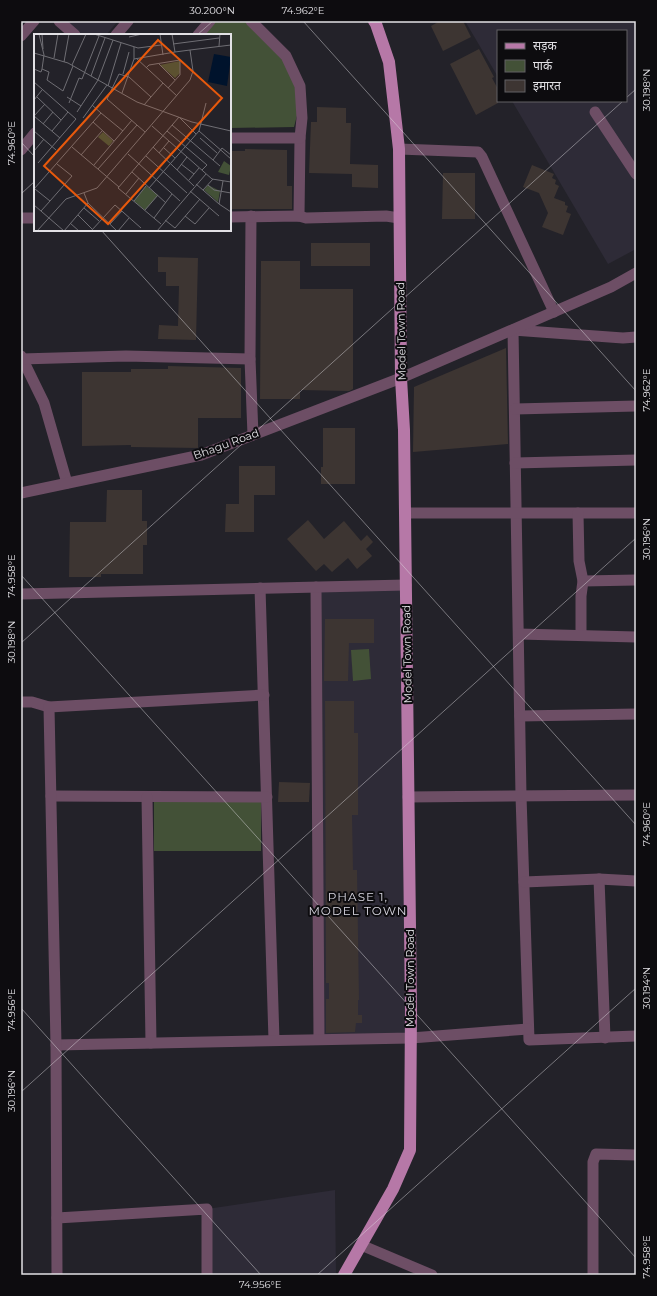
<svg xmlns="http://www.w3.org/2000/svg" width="657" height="1296" font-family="Montserrat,'Noto Sans Devanagari',sans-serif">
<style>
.built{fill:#2e2b37}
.green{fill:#435137}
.building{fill:#3d3532}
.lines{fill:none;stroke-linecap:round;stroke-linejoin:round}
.minor{stroke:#6d4e65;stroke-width:11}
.major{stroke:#b678a7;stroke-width:12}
.ticks{fill:none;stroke:#e2e1e5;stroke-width:1;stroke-opacity:0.45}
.labels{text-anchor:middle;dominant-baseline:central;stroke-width:4;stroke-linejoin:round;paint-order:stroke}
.street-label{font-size:11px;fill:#e2e1e5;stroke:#0d0c0f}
.neighbourhood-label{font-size:12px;letter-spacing:1px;fill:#d9d7e1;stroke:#0d0c0f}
.inset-road{fill:none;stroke:#6f6e74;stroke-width:1}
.view{fill:#e8590c;fill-opacity:0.15;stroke:#e8590c;stroke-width:2}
.inset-edge{fill:none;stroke:#e2e1e5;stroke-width:2}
.neatline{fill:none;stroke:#e2e1e5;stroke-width:1.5}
.ticks-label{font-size:10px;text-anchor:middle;fill:#e2e1e5}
</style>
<rect width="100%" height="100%" fill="#232229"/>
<g class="built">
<polygon points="63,21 118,21 106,35 80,35"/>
<polygon points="465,21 636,21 636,249 608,264 512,101 626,101 626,31 498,31 498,77"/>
<polygon points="406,585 411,1038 319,1039 316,587"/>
<polygon points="335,1190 336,1275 207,1275 207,1209"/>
</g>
<g class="green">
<polygon points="216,21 246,21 292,70 301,100 294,127 230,128 230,35 204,35"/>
<polygon points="369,649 371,679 353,681 351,650"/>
<rect x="154" y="802" width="107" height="49"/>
</g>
<g class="building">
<polygon points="440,21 463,21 471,37 443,51 431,26"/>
<polygon points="479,49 494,77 492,78 498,89 498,103 476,115 450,64"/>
<polygon points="317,107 346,108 346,123 351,123 350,164 378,165 378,188 352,187 352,174 309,173 311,122 317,122"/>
<polygon points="245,149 287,150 287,186 292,186 292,209 230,209 230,151 245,151"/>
<polygon points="532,165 554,174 552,178 556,180 555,184 559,186 554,198 565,202 565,205 568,206 566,212 571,214 563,235 542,227 548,213 539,193 523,187"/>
<polygon points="443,173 475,173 475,219 442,219"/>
<rect x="311" y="243" width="59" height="23"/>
<polygon points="158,257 198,258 196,340 158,339 159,325 178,326 179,286 166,286 166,272 158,272"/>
<polygon points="261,261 300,261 300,289 353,289 353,389 349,391 300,390 300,399 260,399"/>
<polygon points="506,348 508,444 413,452 414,387"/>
<polygon points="168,366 241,368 241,418 198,418 198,448 131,447 131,445 82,446 82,372 131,372 131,369 168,369"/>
<polygon points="323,428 355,428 355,484 321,484 321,467 323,467"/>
<polygon points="239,466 275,466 275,495 254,495 254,532 225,532 226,504 239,504"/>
<polygon points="107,490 142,490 142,521 147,521 147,545 143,545 143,574 101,574 101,577 69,577 70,522 106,522"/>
<polygon points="308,520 324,539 344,521 361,541 367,535 373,542 366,549 372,556 357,569 348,558 332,572 324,564 316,571 287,539"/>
<polygon points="325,619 374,619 374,643 349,643 348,681 324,681"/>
<polygon points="325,701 354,701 354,733 358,733 358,815 352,815 353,870 357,870 359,1000 358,1000 358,1015 362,1015 362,1023 356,1023 355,1032 326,1033 326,999 329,999 329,983 326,983"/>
<polygon points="279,782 310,783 309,802 278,802"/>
</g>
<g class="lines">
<g class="minor">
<polyline points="59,21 75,35"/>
<polyline points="251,21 286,56 300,86 302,118 300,138 299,216"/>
<polyline points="116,35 128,21"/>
<polyline points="198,35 210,21"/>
<polyline points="21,36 34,21"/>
<polyline points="595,112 636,174"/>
<polyline points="230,138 300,138"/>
<polyline points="399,149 478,152 482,157 554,312"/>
<polyline points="21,150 35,133"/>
<polyline points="251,216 250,359 253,435"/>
<polyline points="230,217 299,216 306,218 386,216 399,218"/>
<polyline points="21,218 35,218"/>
<polyline points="636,337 623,338 513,330 521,796 529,1040 636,1036"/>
<polyline points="21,356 44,403 67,483"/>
<polyline points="21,359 126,356 250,359"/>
<polyline points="515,409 636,406"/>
<polyline points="515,463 636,460"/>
<polyline points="21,493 201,455 401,378 611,287 636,273"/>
<polyline points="405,513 636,513"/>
<polyline points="578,513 579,561 583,581 581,596 581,635"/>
<polyline points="583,581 636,580"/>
<polyline points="316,587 319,1039"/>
<polyline points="260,588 274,1040"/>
<polyline points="21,594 406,585"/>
<polyline points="519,634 636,637"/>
<polyline points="21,702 32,702 49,707"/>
<polyline points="520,716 636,714"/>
<polyline points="51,796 267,797"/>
<polyline points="147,797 151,1043"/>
<polyline points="408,797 636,795"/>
<polyline points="599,879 605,1038"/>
<polyline points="524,882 599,879 636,881"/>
<polyline points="56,1045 411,1038 528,1029"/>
<polyline points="57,1218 207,1209 207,1275"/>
<polyline points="361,1245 432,1275"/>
<polyline points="57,1275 56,1045 49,707 264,695"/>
<polyline points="593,1275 593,1162 596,1154 636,1155"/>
</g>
<polyline class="major" points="344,1275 393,1189 410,1150 411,1010 404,430 401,378 399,149 389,62 376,24 374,21"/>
</g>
<path class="ticks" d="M303 21 636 391M197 35 213 21M626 98 636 89M21 142 35 157M21 194 35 181M101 230 636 825M21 575 636 1258M21 643 623 101M21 1008 261 1275M21 1092 636 538M317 1275 636 988"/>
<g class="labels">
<g class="street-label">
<text transform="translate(401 331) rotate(-91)">Model Town Road</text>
<text transform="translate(226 444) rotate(-20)">Bhagu Road</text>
<text transform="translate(407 654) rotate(-91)">Model Town Road</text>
<text transform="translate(410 978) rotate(-90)">Model Town Road</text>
</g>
<g class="neighbourhood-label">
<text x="358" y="896">PHASE 1,<tspan x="358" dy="14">MODEL TOWN</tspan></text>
</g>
</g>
<g transform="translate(34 34)">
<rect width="197" height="197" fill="#232229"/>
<path d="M146 27V39L141 44 126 31ZM69 98 79 107 75 112 64 103ZM190 127 197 132 195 141 184 138ZM174 151 186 157 184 168 170 156ZM112 152 124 161 111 176 100 167Z" fill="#435137"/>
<path d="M180 20 197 23 193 52 174 48Z" fill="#00132c"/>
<path class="inset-road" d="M8 0 9 15M60 0 104 14 127 11M126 0 129 21M95 3 108 0M139 10 185 4M185 12 186 0M100 13V25L141 18M156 16 197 11M0 19 34 29 103 68 158 88 197 97M20 24 24 0M102 24 143 62M30 28 35 0M125 30 141 46M38 31 52 0M112 34 115 31 146 26V41L134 54M0 35 7 38 8 35 10 21 5 0M8 35 15 38 13 46 29 57 39 32M89 40 95 18M57 42 71 4M0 48 42 85 4 129M74 52 87 9M88 59 100 25M3 63 27 86M33 63 47 72M0 66 8 56M35 69 45 44 48 45 65 2M58 71 67 79M110 71 129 49M43 78 64 46 79 6M0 82 26 104M0 82 11 70M49 84 73 51M59 88 80 107M9 90 19 78M138 91 186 132M118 92 178 145 197 148M0 97 22 116M18 97 34 78M133 97 173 131 168 136M165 97 197 125M111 98 73 65 85 40 95 43 117 63M166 104 183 119M38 113 85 153M119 113 160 152M130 114 141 124M0 117 10 105M125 119 135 107M94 120 146 167M47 121 68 97M112 122 153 159M179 126 188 114 197 121M147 130 160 140M60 131 98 86M64 135 103 91M143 136 153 123M98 138 132 169M155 146 165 134M162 150 185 170 189 147M174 151 180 156 197 159M115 154 165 97 172 69M0 155 67 79 89 97M1 155 16 167 38 142 23 130M169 156 179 145M156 157 185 182M92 160 105 144M100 167 112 152M54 169 83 197M185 170 197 178M0 171 30 197M50 174 65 187M111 176 124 161M7 177 16 167M44 181 58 195M151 182 161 190 175 174M120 184 138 160M131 186 141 194 166 165M36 189 45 197M76 190 88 177M127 190 84 154 145 83 162 100M3 197 32 165 63 154 156 46 159 37 156 16 141 18 138 0M30 197 54 169 50 159M57 197 81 171 107 194M84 197 95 184M123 197 172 140"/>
<path class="view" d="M124 6 188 64 74 190 10 132Z"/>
<rect width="197" height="197" class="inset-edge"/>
</g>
<rect width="657" height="1296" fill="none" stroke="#0d0c0f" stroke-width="44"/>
<rect x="497" y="30" width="130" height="72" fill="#0d0c0f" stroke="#626165"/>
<rect x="505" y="43" width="20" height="6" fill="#b678a7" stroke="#626165"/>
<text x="533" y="50" font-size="12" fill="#e2e1e5">सड़क</text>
<rect x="505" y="60" width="20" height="12" fill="#435137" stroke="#626165"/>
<text x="533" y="70" font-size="12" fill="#e2e1e5">पार्क</text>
<rect x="505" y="80" width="20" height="12" fill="#3d3532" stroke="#626165"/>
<text x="533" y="90" font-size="12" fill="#e2e1e5">इमारत</text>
<rect x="22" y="22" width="613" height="1252" class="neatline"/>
<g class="ticks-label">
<text x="212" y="14">30.200°N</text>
<text x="303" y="14">74.962°E</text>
<text transform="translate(646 90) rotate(-90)" y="4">30.198°N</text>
<text transform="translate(11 143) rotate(-90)" y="4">74.960°E</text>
<text transform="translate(646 390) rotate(-90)" y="4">74.962°E</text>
<text transform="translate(646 539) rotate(-90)" y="4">30.196°N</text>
<text transform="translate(11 576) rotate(-90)" y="4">74.958°E</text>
<text transform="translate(11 642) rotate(-90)" y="4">30.198°N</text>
<text transform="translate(646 824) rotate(-90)" y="4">74.960°E</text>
<text transform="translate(646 988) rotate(-90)" y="4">30.194°N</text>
<text transform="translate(11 1010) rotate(-90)" y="4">74.956°E</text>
<text transform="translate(11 1091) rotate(-90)" y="4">30.196°N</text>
<text transform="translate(646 1257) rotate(-90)" y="4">74.958°E</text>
<text x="260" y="1288">74.956°E</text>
</g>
</svg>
